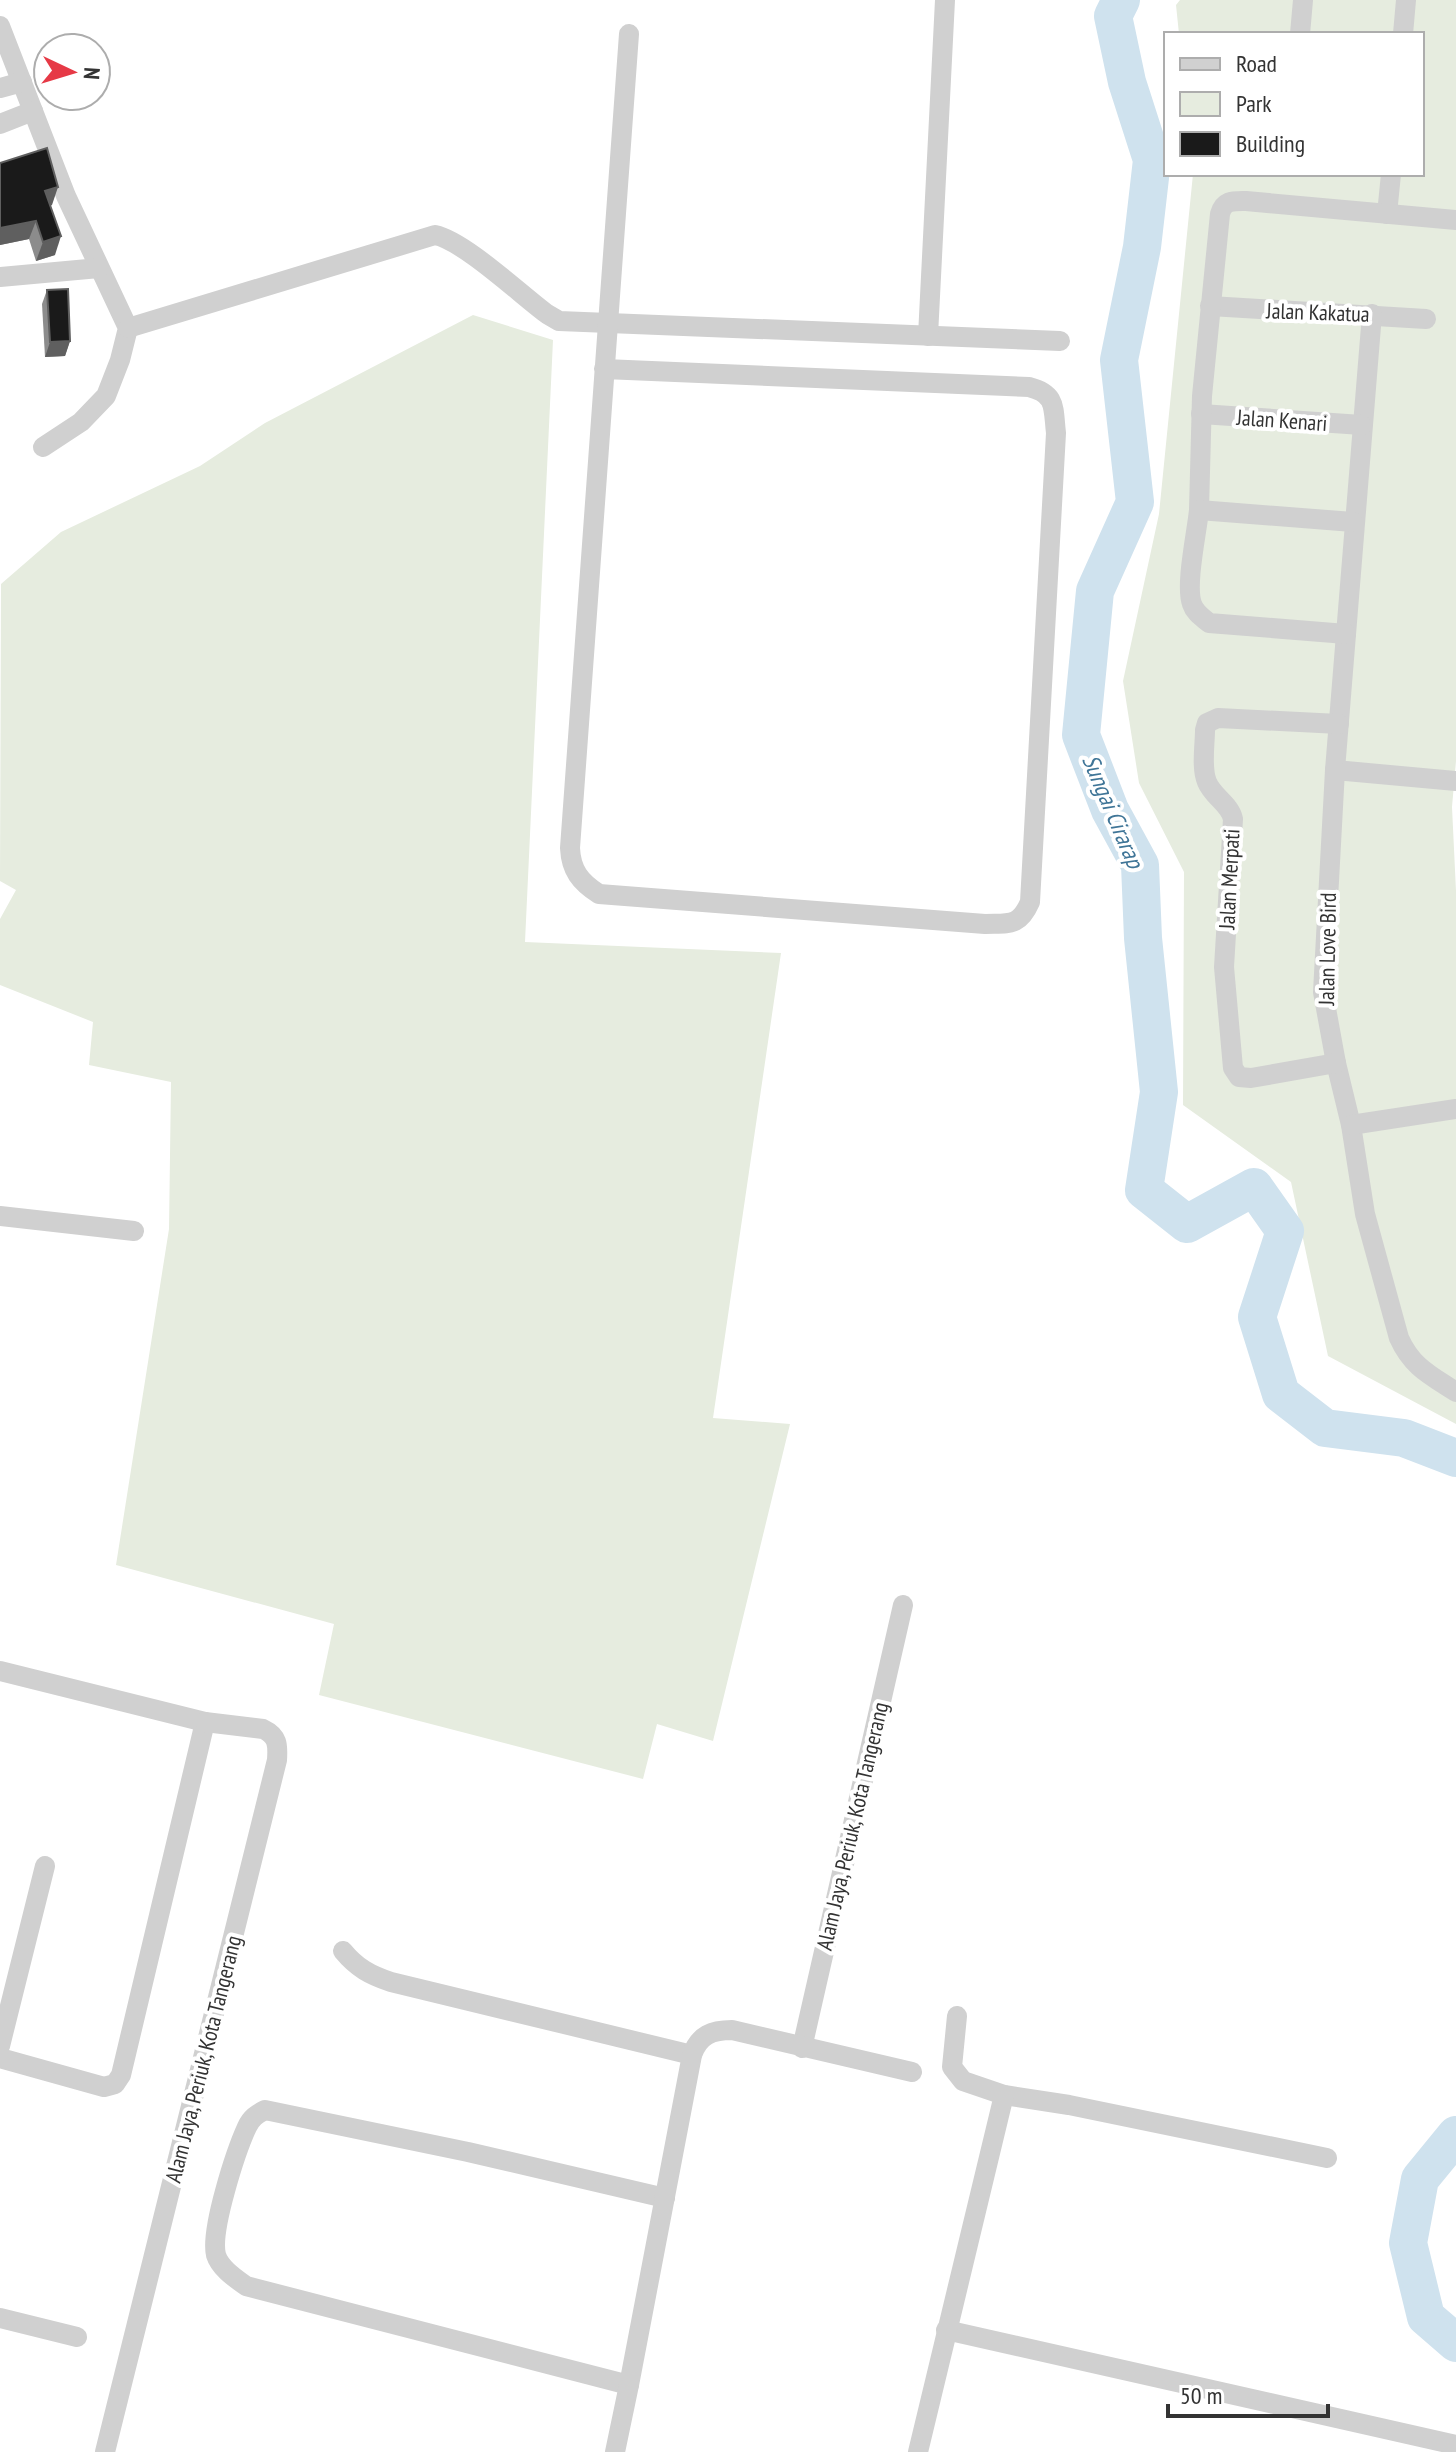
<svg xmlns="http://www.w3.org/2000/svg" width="1456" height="2452" font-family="'PT Sans Narrow',sans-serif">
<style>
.green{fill:#e6ecdf}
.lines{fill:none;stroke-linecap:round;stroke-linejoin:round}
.river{stroke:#cfe2ee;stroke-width:38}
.minor{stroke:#d0d0d0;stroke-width:20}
.wall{fill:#8c8c8c}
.shaded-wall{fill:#5f5f5f}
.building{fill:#1a1a1a;stroke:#5f5f5f;stroke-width:2}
.labels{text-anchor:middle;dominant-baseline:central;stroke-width:8;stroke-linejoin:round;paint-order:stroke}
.street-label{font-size:22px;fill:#333;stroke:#fff}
.water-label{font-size:24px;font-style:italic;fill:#3f7597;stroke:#fff}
</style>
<rect width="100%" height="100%" fill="#fff"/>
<g class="green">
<polygon points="1180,0 1456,0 1456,761 1452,807 1456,891 1456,1424 1328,1356 1291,1182 1183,1105 1184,872 1139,783 1123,681 1159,514 1193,174 1422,174 1422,34 1179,34 1176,5"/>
<polygon points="473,315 553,340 525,942 781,953 713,1418 790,1424 713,1741 657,1724 643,1779 319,1695 334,1624 116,1565 169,1229 171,1082 89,1065 93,1022 0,985 0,919 16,890 0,881 1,584 61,532 200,466 265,423"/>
</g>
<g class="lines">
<g class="river">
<polyline points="1121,0 1113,16 1127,82 1152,160 1142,247 1119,360 1135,502 1095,591 1081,735 1110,810 1140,865 1143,938 1159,1092 1144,1190 1187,1224 1254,1187 1285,1231 1257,1317 1281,1394 1325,1428 1404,1438 1456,1458"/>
<polyline points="1456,2135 1420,2179 1408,2243 1426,2317 1456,2343"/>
</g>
<g class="minor">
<polyline points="0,26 66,196 128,328 120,360 106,396 81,422 43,447"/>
<polyline points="1300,34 1303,0"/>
<polyline points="1403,34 1406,0"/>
<polyline points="0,88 22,82"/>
<polyline points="0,124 33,111"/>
<polyline points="1387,214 1391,174"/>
<polyline points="0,277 99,268"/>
<polyline points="1210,306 1426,319"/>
<polyline points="1372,314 1335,770 1456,781"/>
<path d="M128 328 435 235C464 241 520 294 547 314L559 321 1060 341"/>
<polyline points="928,336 945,0"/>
<path d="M604 369 1029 387C1057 394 1053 408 1056 433L1030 902C1019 927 1009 923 985 924L599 894C580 882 571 870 570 848L629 34"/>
<polyline points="1201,414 1362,425"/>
<path d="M1199 510 1202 396 1220 214C1224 200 1233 201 1246 201L1456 220"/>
<path d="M1346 634 1209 623C1202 617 1195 613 1192 604 1185 585 1197 532 1199 510L1353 522"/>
<path d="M1335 770 1323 992 1336 1063 1351 1125 1365 1214 1399 1338C1412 1367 1430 1375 1456 1392"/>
<path d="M1336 1063 1251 1078 1239 1077 1233 1068 1224 967 1233 819C1230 804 1213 797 1207 782 1201 768 1205 745 1205 730L1207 723 1218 718 1339 724"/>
<polyline points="1351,1125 1456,1109"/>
<polyline points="0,1216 134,1231"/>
<polyline points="0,1671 205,1722 121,2075 115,2084 104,2087 0,2058"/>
<path d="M343 1951C357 1968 370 1975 391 1982L692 2055"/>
<polyline points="957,2016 952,2067 963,2081 1004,2095 1069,2105 1327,2158"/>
<polyline points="0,2046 45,1866"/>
<polyline points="802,2048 903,1605"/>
<polyline points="0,2318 77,2337"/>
<polyline points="946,2330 1456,2445"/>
<path d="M629 2385 246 2286C235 2278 220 2268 216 2255 210 2230 236 2151 247 2127 251 2118 257 2114 265 2110L468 2152 665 2198"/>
<path d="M105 2452 277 1760C278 1745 278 1736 263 1729L205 1722"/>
<path d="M615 2452 629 2385 692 2055C699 2035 712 2030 732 2030L912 2072"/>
<polyline points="918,2452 1004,2095"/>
</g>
</g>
<g class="wall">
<polygon points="0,163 52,205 50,206 55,255 36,261 29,239 0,245"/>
<polygon points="47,290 70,341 65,356 45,357 42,304"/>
</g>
<g class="shaded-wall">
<polygon points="58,187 52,205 38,209 45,191"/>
<polygon points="36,221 29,239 0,245 0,228"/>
<polygon points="61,236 55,255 36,261 43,242"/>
<polygon points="70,341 65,356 45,357 50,342"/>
</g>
<g class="building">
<polygon points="47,148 58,187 45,191 61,236 43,242 36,221 0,228 0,163"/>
<polygon points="68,289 70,341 50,342 47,290"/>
</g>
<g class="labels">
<g class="street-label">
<text transform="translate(1318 312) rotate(2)">Jalan Kakatua</text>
<text transform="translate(1282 420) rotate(4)">Jalan Kenari</text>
<text transform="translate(1229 879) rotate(-87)">Jalan Merpati</text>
<text transform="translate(1327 949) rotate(-89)">Jalan Love Bird</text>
<text transform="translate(852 1826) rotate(-77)">Alam Jaya, Periuk, Kota Tangerang</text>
<text transform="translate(203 2059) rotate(-76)">Alam Jaya, Periuk, Kota Tangerang</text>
</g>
<g class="water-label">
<text transform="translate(1113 811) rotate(67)">Sungai Cirarap</text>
</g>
</g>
<rect x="1164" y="32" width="260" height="144" fill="#ffffff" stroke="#adadad" stroke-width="2"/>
<rect x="1180" y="58" width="40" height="12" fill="#d0d0d0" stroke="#adadad" stroke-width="2"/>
<text x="1236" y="72" font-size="24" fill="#333333">Road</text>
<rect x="1180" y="92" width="40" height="24" fill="#e6ecdf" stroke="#adadad" stroke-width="2"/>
<text x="1236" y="112" font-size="24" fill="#333333">Park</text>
<rect x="1180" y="132" width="40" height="24" fill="#1a1a1a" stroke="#adadad" stroke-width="2"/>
<text x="1236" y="152" font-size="24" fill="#333333">Building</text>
<g transform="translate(72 72) rotate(94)"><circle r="38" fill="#ffffff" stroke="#adadad" stroke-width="2"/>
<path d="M0-6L14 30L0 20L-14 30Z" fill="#e63946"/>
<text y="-12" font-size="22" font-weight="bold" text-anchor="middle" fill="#333333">N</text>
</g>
<path d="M1168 2404v12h160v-12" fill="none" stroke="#333333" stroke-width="4"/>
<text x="1180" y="2404" font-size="24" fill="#333333" stroke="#ffffff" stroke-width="6" paint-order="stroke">50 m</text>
</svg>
